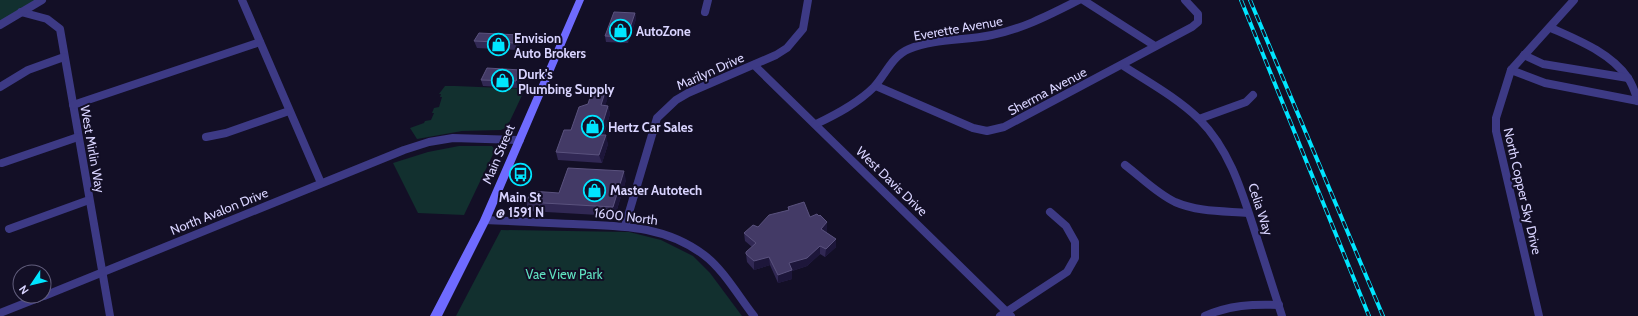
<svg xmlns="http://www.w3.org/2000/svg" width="1638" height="316" font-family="Cabin,sans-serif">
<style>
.green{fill:#12302f}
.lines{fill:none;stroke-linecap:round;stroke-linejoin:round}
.street{stroke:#3d3a85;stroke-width:8}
.secondary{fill:#6f6bff;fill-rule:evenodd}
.rail-casing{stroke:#00e5ff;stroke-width:4}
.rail{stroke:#130f26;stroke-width:2.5;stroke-dasharray:8;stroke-linecap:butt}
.wall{fill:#312854}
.shaded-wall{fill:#1d163a}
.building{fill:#433a66;stroke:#5a527e}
.labels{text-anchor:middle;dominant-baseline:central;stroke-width:4;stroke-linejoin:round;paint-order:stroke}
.street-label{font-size:13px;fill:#d9d4ff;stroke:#130f26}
.poi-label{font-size:13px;font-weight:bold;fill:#d9d4ff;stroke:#130f26;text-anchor:start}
.park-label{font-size:13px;fill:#5fe0c0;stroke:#130f26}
</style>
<rect width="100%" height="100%" fill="#130f26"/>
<g class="green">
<polygon points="0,0 36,0 0,21"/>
<polygon points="445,86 455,86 525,89 507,127 501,130 462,131 417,139 410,128 424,123 425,121 431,120 434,113 432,113 434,108 439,107 442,97 440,97 441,94 439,94"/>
<polygon points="459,146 492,146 495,150 464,215 418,213 393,163 428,152"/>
<polygon points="501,230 629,232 661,240 693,256 710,273 742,316 456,316"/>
</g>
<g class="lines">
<g class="street">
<polyline points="242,0 321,183"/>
<polyline points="1083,0 1155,46"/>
<polyline points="21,12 47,19 60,29 110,316"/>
<polyline points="705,12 708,0"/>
<polyline points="0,25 42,0"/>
<path d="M1551 28C1578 40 1611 53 1628 78 1633 85 1635 93 1638 101"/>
<polyline points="1524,55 1543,64 1628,78"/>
<polyline points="754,65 1011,316"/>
<path d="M1122 65C1148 82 1176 97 1199 119 1230 150 1242 192 1255 232 1264 260 1273 288 1282 316"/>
<polyline points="1511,70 1545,83 1638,101"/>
<polyline points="876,86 973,128 987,131 1004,127 1192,27 1198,22 1198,14 1185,0"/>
<polyline points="0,87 28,70 64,57"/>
<polyline points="73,105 260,42"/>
<polyline points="1199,119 1246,102 1253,95"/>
<path d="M816 124C837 114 858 103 874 87 886 74 892 56 909 49 935 38 965 41 992 35 1023 29 1051 14 1079 0"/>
<polyline points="206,137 226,133 289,111"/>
<polyline points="2,163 78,137"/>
<path d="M1125 165C1141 177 1156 193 1175 202 1198 212 1224 211 1248 213"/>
<path d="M485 220C514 221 544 223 573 224 621 226 664 225 704 255 723 269 739 297 754 316"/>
<polyline points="625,226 657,118 676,100 688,93 776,55 787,48 803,29 808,0"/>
<polyline points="9,229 89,200"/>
<polyline points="44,296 404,150 429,142 453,138 520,140"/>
<polyline points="0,313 43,296"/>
<polyline points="1000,316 1067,272 1075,258 1075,242 1066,226 1050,212"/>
<path d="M1205 316C1229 305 1253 304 1279 305"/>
<polyline points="1539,316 1496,131 1496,118 1511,70 1574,0"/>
</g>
<polygon class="secondary" points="576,0 584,0 490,220 442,316 430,316 480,220"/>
<defs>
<g id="rail">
<polyline points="1241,0 1369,316"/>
<polyline points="1250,0 1383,316"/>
</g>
</defs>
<use href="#rail" class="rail-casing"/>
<use href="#rail" class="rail"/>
</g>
<g class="wall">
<polygon points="635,13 636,19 628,43 606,42 605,36"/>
<polygon points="474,41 521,42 517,50 477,48"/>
<polygon points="521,70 523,77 518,88 483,86 481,80"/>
<polygon points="606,89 608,97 605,105 608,106 610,114 604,135 608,144 602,163 558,160 556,152 588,104"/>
<polygon points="626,180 615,216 529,211 526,202 559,193"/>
<polygon points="788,207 810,217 827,231 826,232 836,239 836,247 825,257 820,254 807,266 792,271 792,279 778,283 770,265 754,270 747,262 746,254 752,247 745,241 744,233 758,227 788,211"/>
</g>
<g class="shaded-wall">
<polygon points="635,13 636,19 628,43 627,37"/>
<polygon points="519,35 521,42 517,50 515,43"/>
<polygon points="521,70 523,77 518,88 516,81"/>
<polygon points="606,89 608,97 603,113 601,105"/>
<polygon points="608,106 610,114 601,143 599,135"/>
<polygon points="606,135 608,144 602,163 599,155"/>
<polygon points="624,171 626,180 615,216 613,207"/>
<polygon points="827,222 827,231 821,237 821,229"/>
<polygon points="836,239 836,247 825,257 826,249"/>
<polygon points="820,246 820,254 807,266 792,271 792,279 778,283 778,275 789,263"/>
<polygon points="769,257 770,265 754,270 754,261"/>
</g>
<g class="building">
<polygon points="614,12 635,13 627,37 605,36"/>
<polygon points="479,33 519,35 515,43 474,41"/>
<polygon points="487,68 521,70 516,81 481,80"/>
<polygon points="593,88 606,89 601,105 608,106 599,135 606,135 599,155 556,152 564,130 571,130 579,107 588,104"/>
<polygon points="568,168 624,171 613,207 526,202 531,191 559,193"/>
<polygon points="804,202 810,217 817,214 819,216 820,215 827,222 821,229 836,239 826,249 820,246 807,258 789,263 792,270 778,275 769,257 754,261 746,254 746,252 756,243 744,233 753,225 758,227 769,215 789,210 788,207"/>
</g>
<defs>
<symbol id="shop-ring" viewBox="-11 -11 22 22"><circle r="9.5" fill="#130f26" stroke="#00e5ff" stroke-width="1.5"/><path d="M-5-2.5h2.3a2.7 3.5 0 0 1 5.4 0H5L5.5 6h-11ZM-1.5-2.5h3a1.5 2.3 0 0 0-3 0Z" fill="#00e5ff"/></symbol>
<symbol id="bus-ring" viewBox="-11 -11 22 22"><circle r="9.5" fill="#130f26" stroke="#00e5ff" stroke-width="1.5"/><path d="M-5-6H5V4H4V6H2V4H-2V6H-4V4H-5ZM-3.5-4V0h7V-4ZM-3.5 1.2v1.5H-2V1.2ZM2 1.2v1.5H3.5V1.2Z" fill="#00e5ff"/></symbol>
</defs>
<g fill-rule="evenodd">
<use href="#shop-ring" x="608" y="18" width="25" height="25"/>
<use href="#shop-ring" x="486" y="32" width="25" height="25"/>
<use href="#shop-ring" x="490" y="68" width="25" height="25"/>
<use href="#shop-ring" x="580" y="114" width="25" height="25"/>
<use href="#bus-ring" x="508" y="162" width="25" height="25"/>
<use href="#shop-ring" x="582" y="178" width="25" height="25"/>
</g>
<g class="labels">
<g class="street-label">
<text transform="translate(958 28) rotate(-10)">Everette Avenue</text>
<text transform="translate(710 71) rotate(-24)">Marilyn Drive</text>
<text transform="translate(1047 91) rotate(-28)">Sherma Avenue</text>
<text transform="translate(93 149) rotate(80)">West Mirlin Way</text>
<text transform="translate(498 154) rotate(-67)">Main Street</text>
<text transform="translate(892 181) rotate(44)">West Davis Drive</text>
<text transform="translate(1523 191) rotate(77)">North Copper Sky Drive</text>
<text transform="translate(1261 209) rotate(72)">Celia Way</text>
<text transform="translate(219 211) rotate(-22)">North Avalon Drive</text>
<text transform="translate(626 216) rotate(7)">1600 North</text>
</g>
<g class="poi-label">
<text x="636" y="31">AutoZone</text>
<text x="514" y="38">Envision<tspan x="514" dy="15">Auto Brokers</tspan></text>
<text x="518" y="74">Durk's<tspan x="518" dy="15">Plumbing Supply</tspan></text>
<text x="608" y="127">Hertz Car Sales</text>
<text x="610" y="190">Master Autotech</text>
<text x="520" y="197" text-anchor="middle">Main St<tspan x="520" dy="15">@ 1591 N</tspan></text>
</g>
<g class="park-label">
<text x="564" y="274">Vae View Park</text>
</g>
</g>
<g transform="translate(32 284) rotate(235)"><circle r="19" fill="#130f26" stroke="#625e7d"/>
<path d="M0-3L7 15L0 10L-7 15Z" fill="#00e5ff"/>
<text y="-6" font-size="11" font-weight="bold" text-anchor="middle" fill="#d9d4ff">N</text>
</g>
</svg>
